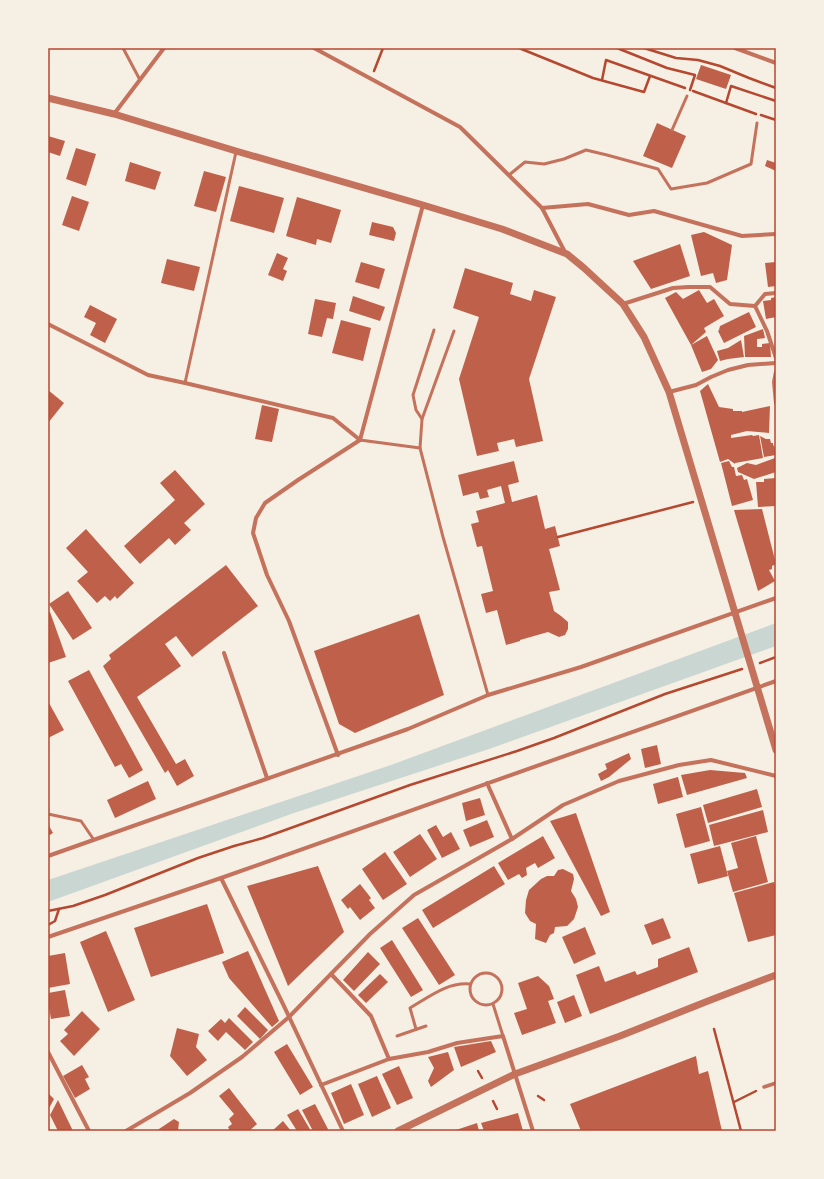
<svg xmlns="http://www.w3.org/2000/svg" width="824" height="1179" font-family="'Crimson Pro',serif">
<style>
.water{fill:#c9d6d2}
.building{fill:#bf614a}
.lines{fill:none;stroke-linecap:round;stroke-linejoin:round}
.path{stroke:#b5482f;stroke-width:2.5}
.service{stroke:#c5725c;stroke-width:3}
.pedestrian{stroke:#c5725c;stroke-width:3.5}
.minor{stroke:#c5725c;stroke-width:4}
.tertiary{stroke:#c5725c;stroke-width:7}
.neatline{fill:none;stroke:#b5482f;stroke-width:1.5}
</style>
<rect width="100%" height="100%" fill="#f6efe4"/>
<polygon class="water" points="776,623 776,646 489,749 291,814 48,902 48,880 391,765"/>
<g class="building">
<polygon points="701,65 731,75 726,89 696,79"/>
<polygon points="657,123 686,136 672,168 643,156"/>
<polygon points="48,136 65,141 60,156 48,152"/>
<polygon points="76,148 96,154 86,186 66,179"/>
<polygon points="767,160 776,163 776,171 765,166"/>
<polygon points="130,162 161,172 155,190 125,181"/>
<polygon points="204,171 226,177 216,212 194,206"/>
<polygon points="239,186 284,198 274,233 230,221"/>
<polygon points="72,196 89,202 79,231 62,225"/>
<polygon points="297,197 341,210 331,243 317,239 316,245 286,236"/>
<polygon points="372,222 393,227 396,233 394,241 369,235"/>
<polygon points="704,232 732,245 727,280 716,283 713,273 701,276 691,235"/>
<polygon points="680,244 690,276 651,289 633,261"/>
<polygon points="277,253 288,258 283,269 287,271 283,281 268,275"/>
<polygon points="167,259 200,267 194,291 161,283"/>
<polygon points="361,262 385,269 379,289 355,282"/>
<polygon points="776,262 776,286 768,287 765,263"/>
<polygon points="465,268 513,283 510,294 531,301 534,290 556,297 529,379 543,441 516,447 514,439 497,443 499,451 477,456 459,379 479,317 453,308"/>
<polygon points="699,290 707,303 714,299 724,316 704,328 706,332 691,345 707,336 718,360 711,369 702,372 691,345 665,298 676,292 683,299"/>
<polygon points="353,296 385,307 380,321 349,311"/>
<polygon points="776,297 776,317 766,319 763,301 771,300 771,298"/>
<polygon points="315,299 336,303 333,319 327,318 322,337 308,334"/>
<polygon points="90,305 117,319 105,343 90,335 96,323 84,317"/>
<polygon points="749,312 756,327 724,343 718,331 719,330 720,326"/>
<polygon points="341,320 371,328 363,361 332,353"/>
<polygon points="763,329 765,338 757,339 757,347 762,347 762,344 770,343 771,357 745,357 744,336"/>
<polygon points="741,340 744,357 728,359 720,361 717,351 728,348"/>
<polygon points="708,384 719,407 733,409 733,411 742,411 742,412 770,406 769,433 747,431 731,435 731,438 752,435 753,436 759,435 763,458 735,463 735,464 728,459 720,462 700,391"/>
<polygon points="48,390 64,403 48,423"/>
<polygon points="262,405 279,409 272,442 255,439"/>
<polygon points="760,436 766,439 770,439 771,443 773,443 773,446 774,445 776,455 764,457"/>
<polygon points="775,458 776,472 754,479 738,472 737,468 747,463 756,465"/>
<polygon points="514,461 519,482 508,485 512,502 537,495 545,529 555,526 560,546 549,549 560,590 549,592 554,611 561,616 568,622 568,629 565,635 559,637 548,632 520,640 520,641 506,645 497,610 486,613 481,594 493,591 482,546 477,547 471,524 479,522 476,511 505,503 501,486 487,490 489,497 480,499 478,492 463,496 458,475"/>
<polygon points="729,461 732,467 734,467 736,476 742,475 744,480 747,479 753,500 732,506 721,463"/>
<polygon points="175,470 205,504 184,523 191,530 175,545 169,538 140,564 124,546 175,500 160,483"/>
<polygon points="776,478 776,506 758,507 756,482 764,482 764,479"/>
<polygon points="762,509 776,564 772,566 772,569 769,570 775,581 758,591 734,510"/>
<polygon points="86,529 134,583 117,599 115,596 110,601 105,596 97,603 77,581 88,572 66,548"/>
<polygon points="226,565 258,606 192,657 176,636 165,644 181,666 137,697 176,764 185,759 194,776 177,786 168,770 165,773 103,666 111,659 109,655"/>
<polygon points="68,591 92,628 73,640 49,604"/>
<polygon points="50,612 66,657 48,663 48,613"/>
<polygon points="419,614 444,695 355,733 339,724 314,651"/>
<polygon points="89,670 143,770 129,778 121,764 115,767 68,681"/>
<polygon points="49,703 64,730 48,738 48,704"/>
<polygon points="657,745 661,764 645,768 641,749"/>
<polygon points="629,753 631,759 609,777 601,781 598,774 607,769 605,764"/>
<polygon points="710,770 745,773 747,778 687,795 681,775"/>
<polygon points="678,777 683,797 658,804 653,784"/>
<polygon points="148,781 156,799 115,818 107,800"/>
<polygon points="757,789 762,807 708,823 703,805"/>
<polygon points="480,798 485,815 466,821 462,803"/>
<polygon points="701,807 710,841 685,848 676,814"/>
<polygon points="763,810 768,832 714,846 709,825"/>
<polygon points="576,813 610,912 601,916 550,821"/>
<polygon points="487,820 494,837 470,847 463,830"/>
<polygon points="48,824 53,833 48,836"/>
<polygon points="436,825 443,837 451,832 460,849 442,858 427,830"/>
<polygon points="420,834 437,859 410,877 393,852"/>
<polygon points="543,836 555,858 538,868 535,863 526,868 527,875 522,878 519,874 508,880 498,863"/>
<polygon points="756,836 768,882 733,892 727,871 738,868 731,843"/>
<polygon points="720,846 728,876 698,884 690,854"/>
<polygon points="385,852 407,884 383,900 362,869"/>
<polygon points="318,866 344,932 288,986 247,886"/>
<polygon points="494,866 505,884 433,928 422,910"/>
<polygon points="563,869 573,874 574,879 571,891 576,899 578,907 574,919 567,926 555,927 554,933 550,935 546,943 535,939 536,924 530,921 525,913 526,900 529,890 541,879 547,876 554,876 558,870"/>
<polygon points="774,882 776,888 776,935 748,942 734,893"/>
<polygon points="360,884 371,898 369,900 375,908 360,920 350,907 348,909 341,900"/>
<polygon points="207,904 224,953 151,977 134,928"/>
<polygon points="418,918 455,975 439,985 402,928"/>
<polygon points="663,918 671,938 652,945 644,925"/>
<polygon points="585,927 596,954 574,964 562,937"/>
<polygon points="106,931 135,1000 108,1012 80,942"/>
<polygon points="392,940 423,990 411,997 380,948"/>
<polygon points="689,947 698,972 590,1014 576,975 599,966 605,982 635,971 637,975 658,967 658,959"/>
<polygon points="248,951 279,1021 272,1027 229,978 222,962"/>
<polygon points="368,952 380,964 354,991 343,980"/>
<polygon points="65,953 70,984 48,988 48,956"/>
<polygon points="380,974 388,982 366,1003 358,995"/>
<polygon points="538,976 549,986 554,999 548,1001 556,1023 522,1035 514,1013 527,1009 518,983"/>
<polygon points="65,990 70,1016 51,1019 48,1002 48,993"/>
<polygon points="574,995 582,1016 565,1023 557,1002"/>
<polygon points="245,1007 268,1030 260,1039 237,1016"/>
<polygon points="82,1011 100,1029 74,1056 60,1041 68,1034 64,1030"/>
<polygon points="229,1018 253,1042 245,1050 226,1032 218,1041 208,1031 221,1019 225,1023"/>
<polygon points="177,1028 199,1034 196,1047 207,1060 187,1076 170,1056"/>
<polygon points="491,1041 496,1052 461,1067 454,1047"/>
<polygon points="287,1044 313,1087 300,1095 274,1052"/>
<polygon points="448,1052 454,1070 431,1087 428,1081 434,1068 428,1057"/>
<polygon points="696,1056 699,1074 708,1071 722,1131 581,1131 570,1104"/>
<polygon points="82,1065 89,1077 85,1079 90,1089 75,1098 63,1076"/>
<polygon points="399,1066 413,1098 397,1105 382,1074"/>
<polygon points="377,1076 391,1108 372,1117 358,1084"/>
<polygon points="351,1084 364,1115 344,1124 331,1093"/>
<polygon points="229,1088 257,1124 249,1131 230,1131 228,1127 232,1124 229,1119 234,1114 219,1096"/>
<polygon points="48,1093 54,1099 48,1110"/>
<polygon points="58,1100 73,1131 58,1131 50,1115"/>
<polygon points="315,1104 329,1131 313,1131 302,1110"/>
<polygon points="298,1109 311,1131 297,1131 287,1115"/>
<polygon points="518,1113 523,1131 484,1131 481,1123"/>
<polygon points="174,1119 179,1122 178,1131 156,1131"/>
<polygon points="283,1121 291,1131 272,1131"/>
<polygon points="477,1123 479,1131 453,1131"/>
</g>
<g class="lines">
<g class="path">
<polyline points="519,48 593,78 644,92 650,76"/>
<polyline points="617,48 667,68 695,75 690,90"/>
<polyline points="644,48 676,58 698,60 720,66 749,78 776,88"/>
<polyline points="374,71 383,48"/>
<polyline points="602,80 606,60 685,88"/>
<polyline points="693,91 756,114"/>
<polyline points="726,103 731,86 776,101"/>
<polyline points="761,115 776,120"/>
<polyline points="558,537 693,502"/>
<polyline points="760,663 776,657"/>
<polyline points="48,911 73,906 105,895 198,858 234,846 263,838 410,785 517,751 554,738 665,694 742,669"/>
<polyline points="48,925 55,921 59,909"/>
<polyline points="714,1029 741,1131"/>
<polyline points="478,1071 482,1078"/>
<polyline points="538,1096 544,1100"/>
<polyline points="493,1101 497,1109"/>
<polyline points="734,1102 756,1091"/>
</g>
<g class="service">
<polyline points="123,48 140,80"/>
<polyline points="672,130 687,96"/>
<polyline points="509,175 525,162 544,164 564,159 586,150 607,155 658,169 671,189 707,183 751,164 757,123"/>
<polyline points="185,383 236,152"/>
<polyline points="422,419 416,410 413,395 434,330"/>
<polyline points="360,440 420,448 443,537 488,695"/>
<polyline points="420,448 422,419 454,331"/>
<polyline points="48,814 81,821 94,840"/>
<circle cx="486" cy="989" r="16"/>
<polyline points="493,1004 503,1036"/>
<path d="M416 1029 410 1008C429 997 447 982 470 984"/>
<polyline points="397,1036 426,1026"/>
</g>
<polyline class="pedestrian" points="764,1087 776,1083"/>
<g class="minor">
<polyline points="314,48 460,127 542,208 566,254"/>
<polyline points="735,48 776,63"/>
<polyline points="114,114 164,48"/>
<polyline points="542,208 588,204 629,215 654,211 742,236 776,234"/>
<polyline points="623,304 673,288 688,287 710,287 730,304 755,306 765,294 776,293"/>
<polyline points="755,306 767,331 776,358"/>
<polyline points="48,324 148,375 185,383 333,418 360,440"/>
<polyline points="776,372 774,382 776,403"/>
<polyline points="669,392 696,385 711,377 728,370 748,365 776,363"/>
<polyline points="224,653 267,778"/>
<polyline points="338,755 289,621 267,575 253,533 256,518 265,503 298,480 360,440 423,205"/>
<polyline points="487,783 512,839"/>
<polyline points="48,856 408,729 488,695 581,667 776,598"/>
<polyline points="221,878 283,1004 343,1131"/>
<polyline points="48,937 221,878 776,681"/>
<polyline points="331,974 371,1016 389,1059"/>
<polyline points="48,1052 89,1131"/>
<polyline points="321,1085 389,1059 428,1052 457,1043 503,1036 533,1131"/>
<polyline points="126,1131 190,1093 242,1057 289,1017 370,934 414,895 512,839 563,805 619,781 679,765 711,760 776,776"/>
</g>
<g class="tertiary">
<polyline points="48,98 114,114 236,151 423,205 502,229 567,254 584,268 623,304 644,337 669,392 776,750"/>
<polyline points="398,1131 515,1074 620,1036 708,1001 776,975"/>
</g>
</g>
<rect width="824" height="1179" fill="none" stroke="#f6efe4" stroke-width="98"/>
<rect x="49" y="49" width="726" height="1081" class="neatline"/>
</svg>
